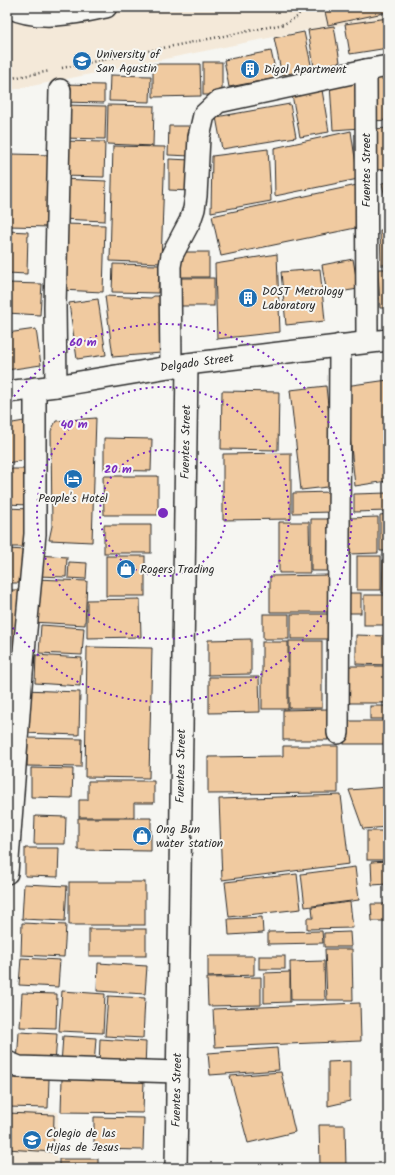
<svg xmlns="http://www.w3.org/2000/svg" width="395" height="1175" font-family="Kalam,sans-serif">
<style>
.built{fill:#f4e9d9}
.building{fill:#f0caa0;stroke:#2b2b2b}
.lines{fill:none;stroke-linecap:round;stroke-linejoin:round}
.minor-casing{stroke:#2b2b2b;stroke-width:24}
.path{stroke:#2b2b2b;stroke-width:2.5;stroke-dasharray:1 3;stroke-linecap:butt}
.minor{stroke:#f6f6f2;stroke-width:21}
.ring{fill:none;stroke:#7b2cbf;stroke-width:2;stroke-dasharray:2 4}
.labels{text-anchor:middle;dominant-baseline:central;stroke-width:4;stroke-linejoin:round;paint-order:stroke}
.poi-label{font-size:12px;fill:#2b2b2b;stroke:#f6f6f2;text-anchor:start}
.street-label{font-size:12px;fill:#2b2b2b;stroke:#f6f6f2}
.centre{fill:#7b2cbf;stroke:#f6f6f2;stroke-width:2}
.ring-label{font-size:12px;text-anchor:middle;font-weight:bold;fill:#7b2cbf;stroke:#f6f6f2;stroke-width:4;stroke-linejoin:round;paint-order:stroke}
</style>
<rect width="100%" height="100%" fill="#f6f6f2"/>
<filter id="ink" filterUnits="userSpaceOnUse"><feTurbulence type="fractalNoise" baseFrequency=".025" numOctaves="2"/><feDisplacementMap in="SourceGraphic" scale="8" xChannelSelector="R" yChannelSelector="G"/><feConvolveMatrix kernelMatrix="1 2 1 2 8 2 1 2 1" color-interpolation-filters="sRGB"/></filter>
<g filter="url(#ink)">
<g class="built">
<polygon points="7,7 388,7 388,18 308,30 7,91"/>
<polygon points="7,1108 58,1112 57,1168 7,1168"/>
</g>
<g class="building">
<polygon points="324,7 388,7 388,12 328,25"/>
<polygon points="388,18 388,48 350,54 345,24"/>
<polygon points="334,26 340,62 314,67 308,30"/>
<polygon points="304,32 312,69 282,75 274,38"/>
<polygon points="271,51 277,78 229,87 224,60"/>
<rect x="203" y="62" width="19" height="33"/>
<polygon points="153,64 200,64 201,96 153,97"/>
<polygon points="388,74 388,120 373,121 370,75"/>
<polygon points="110,75 151,76 150,102 109,101"/>
<polygon points="357,83 360,128 333,130 330,84"/>
<polygon points="63,84 104,85 104,103 62,102"/>
<polygon points="322,90 329,132 300,137 292,95"/>
<polygon points="290,104 296,137 222,149 216,117"/>
<polygon points="63,105 106,106 105,139 62,138"/>
<polygon points="108,105 154,106 153,146 107,144"/>
<polygon points="169,126 191,126 191,156 168,155"/>
<polygon points="388,128 388,169 377,170 374,129"/>
<polygon points="351,131 358,179 275,196 274,148"/>
<polygon points="62,141 105,142 104,177 61,176"/>
<polygon points="113,146 165,147 161,263 110,261"/>
<polygon points="268,149 271,201 211,212 212,156"/>
<polygon points="11,154 53,155 51,227 8,226"/>
<polygon points="169,159 191,160 191,191 169,190"/>
<polygon points="61,179 106,181 105,221 60,219"/>
<polygon points="388,182 388,213 382,183"/>
<polygon points="357,185 365,226 221,256 212,216"/>
<polygon points="62,224 105,225 103,292 60,290"/>
<polygon points="380,230 388,230 388,265 381,265"/>
<polygon points="7,231 28,232 27,274 7,273"/>
<rect x="180" y="252" width="29" height="25"/>
<polygon points="277,254 280,332 217,339 215,264"/>
<polygon points="353,259 358,289 327,294 322,265"/>
<polygon points="113,264 159,265 158,293 112,292"/>
<polygon points="320,269 325,321 286,325 281,272"/>
<polygon points="378,269 388,269 388,308 380,308"/>
<rect x="175" y="278" width="39" height="28"/>
<polygon points="7,283 42,284 40,315 7,313"/>
<polygon points="105,296 151,298 154,296 161,296 161,353 113,357"/>
<polygon points="98,299 106,355 77,359 69,303"/>
<polygon points="36,329 41,365 7,370 7,333"/>
<polygon points="388,380 387,481 355,486 345,386"/>
<polygon points="326,386 336,486 301,490 290,390"/>
<polygon points="222,391 279,392 278,450 221,449"/>
<polygon points="96,418 92,542 49,540 52,526 51,431 56,421"/>
<polygon points="24,421 31,459 7,463 7,424"/>
<polygon points="104,438 152,439 151,471 104,470"/>
<polygon points="291,453 291,519 223,520 223,454"/>
<polygon points="7,469 29,469 28,505 7,504"/>
<polygon points="103,476 158,476 158,515 104,515"/>
<polygon points="332,492 332,512 293,513 293,493"/>
<polygon points="388,493 388,511 354,512 354,494"/>
<polygon points="7,508 29,509 29,547 7,547"/>
<polygon points="388,514 388,551 380,551 380,515"/>
<polygon points="378,517 378,553 349,554 349,518"/>
<polygon points="311,519 331,519 332,571 311,571"/>
<polygon points="279,522 309,522 310,573 279,573"/>
<rect x="104" y="525" width="47" height="28"/>
<polygon points="7,549 26,550 25,583 7,583"/>
<polygon points="38,555 67,557 66,577 37,576"/>
<rect x="106" y="556" width="39" height="40"/>
<rect x="357" y="556" width="24" height="34"/>
<polygon points="383,559 388,559 388,593 382,593"/>
<polygon points="69,562 87,563 86,579 68,578"/>
<polygon points="329,575 329,612 270,612 270,576"/>
<polygon points="34,579 87,581 85,625 32,622"/>
<polygon points="7,590 21,590 20,655 7,655"/>
<rect x="347" y="593" width="14" height="20"/>
<rect x="364" y="595" width="24" height="30"/>
<polygon points="140,599 141,637 87,638 87,600"/>
<rect x="263" y="614" width="26" height="25"/>
<rect x="291" y="614" width="37" height="25"/>
<polygon points="41,625 84,628 82,655 39,653"/>
<polygon points="356,635 388,636 388,665 356,664"/>
<polygon points="251,639 251,674 208,675 208,640"/>
<rect x="289" y="641" width="33" height="67"/>
<rect x="262" y="642" width="26" height="67"/>
<polygon points="87,647 152,648 149,778 85,777"/>
<polygon points="36,655 82,658 80,686 35,683"/>
<rect x="7" y="657" width="7" height="27"/>
<rect x="342" y="666" width="46" height="37"/>
<polygon points="209,677 259,677 260,712 209,713"/>
<polygon points="23,690 80,692 79,735 22,733"/>
<rect x="370" y="706" width="18" height="13"/>
<polygon points="328,709 328,740 283,740 283,710"/>
<rect x="344" y="721" width="44" height="23"/>
<polygon points="28,738 82,739 81,767 27,766"/>
<polygon points="283,746 338,746 338,793 208,794 208,757 283,756"/>
<polygon points="31,768 73,769 72,798 31,797"/>
<polygon points="88,781 154,781 154,803 134,803 134,817 79,817 79,800 88,800"/>
<polygon points="388,787 388,827 363,829 349,790"/>
<polygon points="341,795 349,864 222,880 219,799"/>
<polygon points="35,816 66,817 65,844 34,844"/>
<polygon points="78,818 151,818 151,851 78,850"/>
<rect x="367" y="831" width="21" height="29"/>
<polygon points="25,848 59,848 58,877 25,876"/>
<polygon points="388,861 388,884 372,885 371,862"/>
<polygon points="355,867 359,900 305,907 301,874"/>
<polygon points="297,874 301,909 229,917 225,882"/>
<rect x="69" y="882" width="76" height="43"/>
<polygon points="24,884 67,886 65,921 22,919"/>
<polygon points="350,902 353,928 307,929 307,918 313,918 312,907"/>
<polygon points="371,904 388,904 388,921 372,921"/>
<polygon points="262,917 263,933 229,935 228,919"/>
<polygon points="22,923 66,925 64,957 21,955"/>
<rect x="89" y="929" width="57" height="27"/>
<polygon points="322,931 323,943 268,944 268,932"/>
<polygon points="350,932 351,947 324,947 324,933"/>
<polygon points="325,949 352,949 353,1000 327,1000"/>
<polygon points="208,956 254,956 254,975 208,977"/>
<rect x="259" y="956" width="26" height="13"/>
<polygon points="21,958 60,960 58,987 19,985"/>
<polygon points="324,961 325,1000 291,1000 290,962"/>
<polygon points="98,963 147,966 145,994 97,991"/>
<polygon points="290,972 290,1002 264,1003 264,973"/>
<polygon points="261,977 261,1005 208,1006 207,978"/>
<polygon points="62,991 105,994 103,1033 59,1031"/>
<polygon points="22,993 57,994 56,1028 20,1027"/>
<polygon points="108,996 145,998 143,1038 105,1036"/>
<polygon points="360,1003 361,1041 215,1047 213,1009"/>
<polygon points="19,1032 57,1034 55,1065 17,1063"/>
<polygon points="63,1036 96,1038 94,1066 61,1064"/>
<polygon points="100,1039 146,1042 145,1068 99,1066"/>
<polygon points="277,1048 279,1070 210,1075 208,1053"/>
<polygon points="350,1061 350,1101 328,1106 328,1062"/>
<polygon points="281,1072 295,1132 248,1143 230,1076"/>
<polygon points="7,1078 49,1079 48,1108 7,1107"/>
<polygon points="62,1079 144,1080 143,1113 61,1112"/>
<polygon points="7,1113 54,1115 53,1152 7,1149"/>
<polygon points="94,1117 144,1118 143,1150 94,1149"/>
<polygon points="319,1125 345,1125 346,1168 309,1168 320,1164"/>
<rect x="59" y="1159" width="39" height="9"/>
</g>
<g class="lines">
<defs>
<g id="minor">
<path d="M9 7C40 22 74 13 106 7"/>
<polyline points="366,70 367,342"/>
<polyline points="171,367 170,266 172,255 190,221 194,209 196,196 199,137 204,115 218,102 366,70 388,66"/>
<polyline points="56,386 55,307 60,90"/>
<polyline points="7,392 56,386 187,364 388,340"/>
<polyline points="338,733 340,345"/>
<polyline points="7,873 22,673 35,534 35,388"/>
<polyline points="7,1062 19,1067 177,1072"/>
<polyline points="176,1168 187,364"/>
</g>
</defs>
<use href="#minor" class="minor-casing"/>
<g class="path">
<polyline points="62,68 284,24 297,17 303,7"/>
<polyline points="7,79 50,71"/>
</g>
<use href="#minor" class="minor"/>
</g>
</g>
<g class="ring">
<circle cx="163" cy="513" r="63"/>
<circle cx="163" cy="513" r="126"/>
<path d="M7 406A189 189 0 1 1 7 620"/>
</g>
<defs>
<symbol id="university-disc" viewBox="-11 -11 22 22"><circle r="9.5" fill="#1f6fb2" stroke="#f6f6f2"/><path d="M0-5L7-2L0 1L-7-2ZM-4 1L0 2.5L4 1V4Q0 6-4 4Z" fill="#fff"/></symbol>
<symbol id="building-disc" viewBox="-11 -11 22 22"><circle r="9.5" fill="#1f6fb2" stroke="#f6f6f2"/><path d="M-4-6H4V6H1V3H-1V6H-4ZM-2.5-4.3h1.7v1.8h-1.7ZM.8-4.3h1.7v1.8H.8ZM-2.5-1h1.7V.8h-1.7ZM.8-1h1.7V.8H.8Z" fill="#fff"/></symbol>
<symbol id="hotel-disc" viewBox="-11 -11 22 22"><circle r="9.5" fill="#1f6fb2" stroke="#f6f6f2"/><path d="M-6-4.5h1.5V1H6V5H4.5V3h-9V5H-6ZM-4 0a1.8 1.8 0 1 1 3.6 0ZM.5 0V-2.5h3Q6-2.5 6 0Z" fill="#fff"/></symbol>
<symbol id="shop-disc" viewBox="-11 -11 22 22"><circle r="9.5" fill="#1f6fb2" stroke="#f6f6f2"/><path d="M-5-2.5h2.3a2.7 3.5 0 0 1 5.4 0H5L5.5 6h-11ZM-1.5-2.5h3a1.5 2.3 0 0 0-3 0Z" fill="#fff"/></symbol>
<symbol id="school-disc" viewBox="-11 -11 22 22"><circle r="9.5" fill="#1f6fb2" stroke="#f6f6f2"/><path d="M0-5L7-2L0 1L-7-2ZM-4 1L0 2.5L4 1V4Q0 6-4 4Z" fill="#fff"/></symbol>
</defs>
<g fill-rule="evenodd">
<use href="#university-disc" x="71" y="50" width="22" height="22"/>
<use href="#building-disc" x="239" y="58" width="22" height="22"/>
<use href="#building-disc" x="237" y="287" width="22" height="22"/>
<use href="#hotel-disc" x="62" y="468" width="22" height="22"/>
<use href="#shop-disc" x="115" y="558" width="22" height="22"/>
<use href="#shop-disc" x="131" y="825" width="22" height="22"/>
<use href="#school-disc" x="21" y="1129" width="22" height="22"/>
</g>
<g class="labels">
<g class="poi-label">
<text x="96" y="54">University of<tspan x="96" dy="14">San Agustin</tspan></text>
<text x="264" y="69">Digol Apartment</text>
<text x="262" y="291">DOST Metrology<tspan x="262" dy="14">Laboratory</tspan></text>
<text x="73" y="498" text-anchor="middle">People's Hotel</text>
<text x="140" y="569">Rogers Trading</text>
<text x="156" y="829">Ong Bun<tspan x="156" dy="14">water station</tspan></text>
<text x="46" y="1133">Colegio de las<tspan x="46" dy="14">Hijas de Jesus</tspan></text>
</g>
<g class="street-label">
<text transform="translate(366 170) rotate(-90)">Fuentes Street</text>
<text transform="translate(197 363) rotate(-8)">Delgado Street</text>
<text transform="translate(186 442) rotate(-89)">Fuentes Street</text>
<text transform="translate(181 766) rotate(-89)">Fuentes Street</text>
<text transform="translate(177 1090) rotate(-89)">Fuentes Street</text>
</g>
</g>
<circle cx="163" cy="513" r="6" class="centre"/>
<g class="ring-label">
<text x="83" y="346">60 m</text>
<text x="74" y="428">40 m</text>
<text x="118" y="473">20 m</text>
</g>
<rect width="395" height="1175" fill="none" stroke="#f6f6f2" stroke-width="24"/>
<rect x="12" y="12" width="371" height="1151" fill="none" stroke="#2b2b2b" stroke-width="1.5" filter="url(#ink)"/>
</svg>
